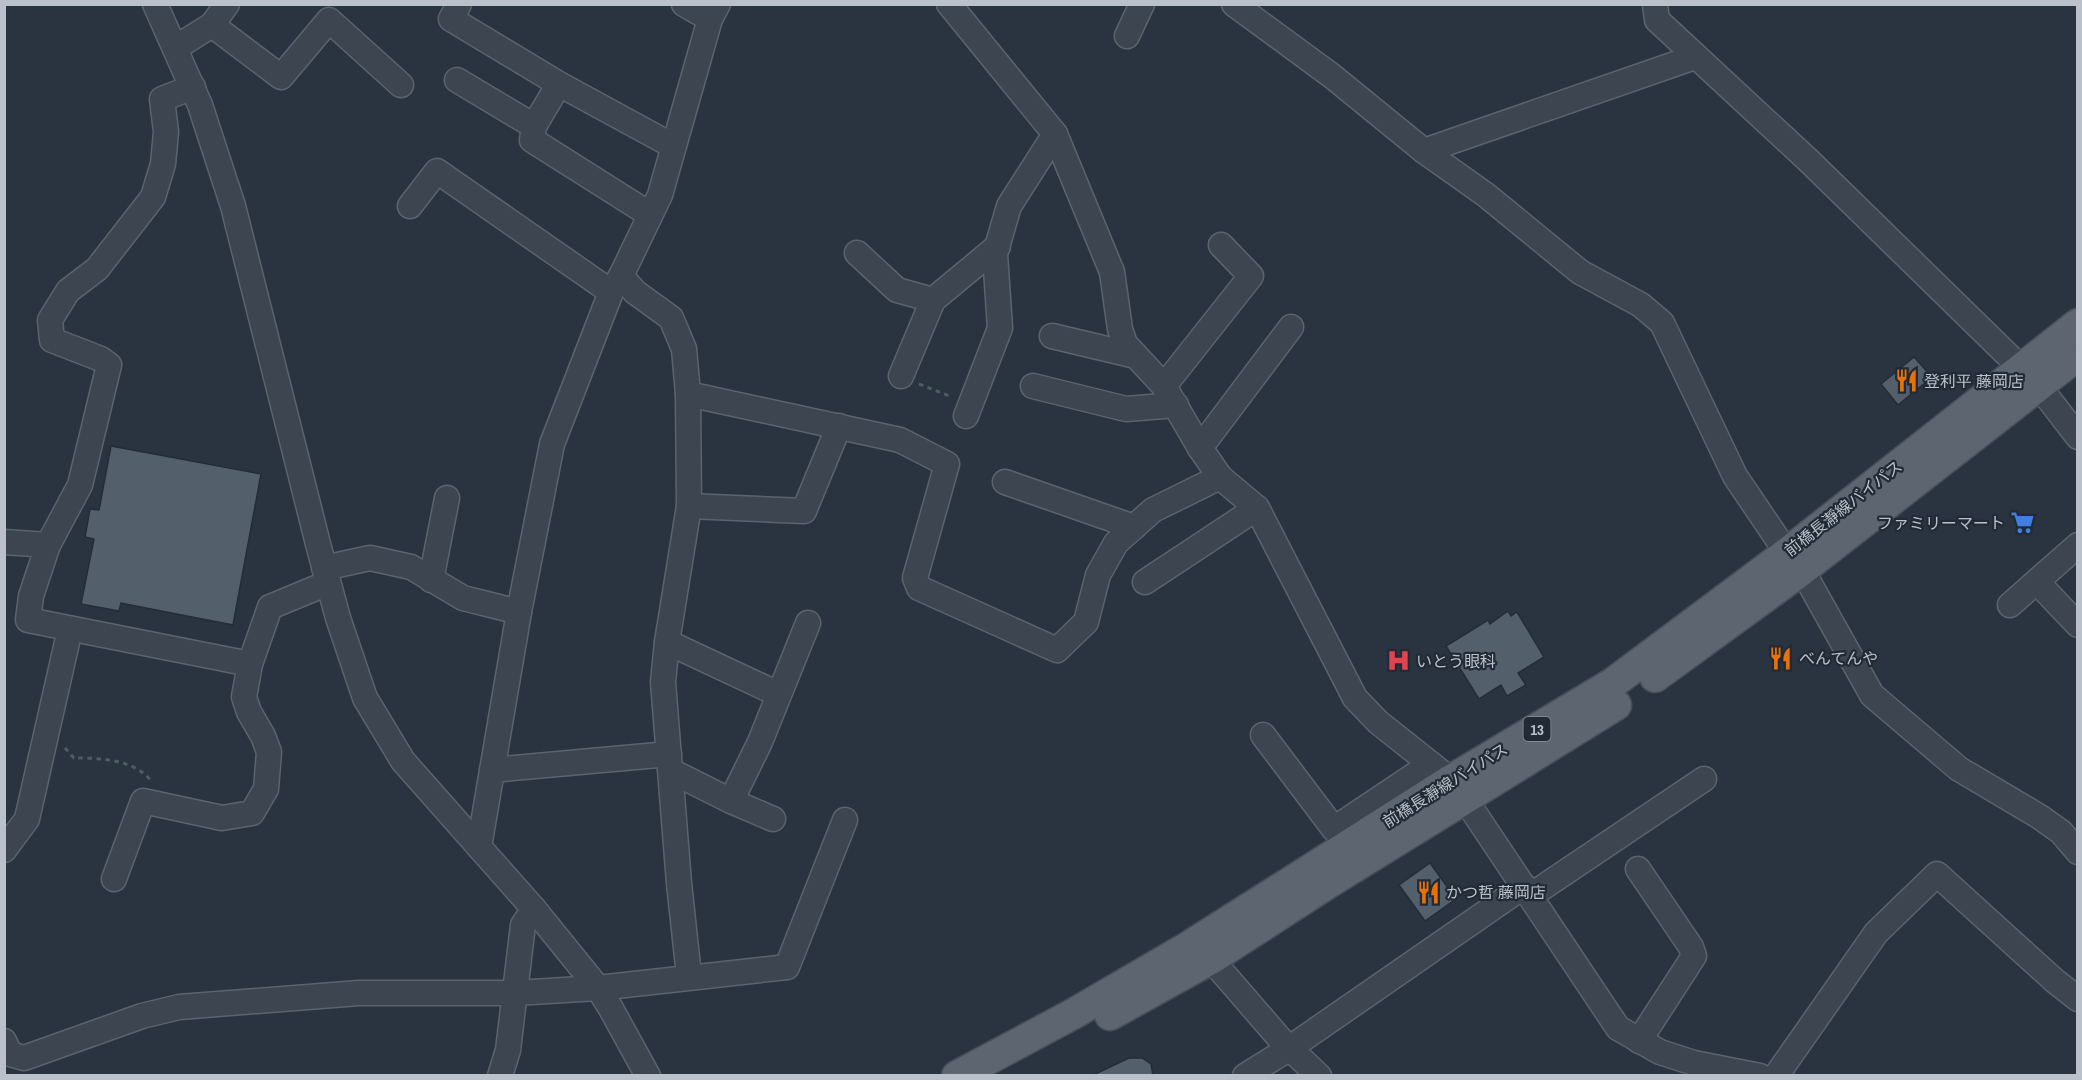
<svg xmlns="http://www.w3.org/2000/svg" width="2082" height="1080" font-family="'Archivo Narrow','Noto Sans JP',sans-serif">
<style>
.building{fill:#535f6a;stroke:#242d37;stroke-width:1.5}
.lines{fill:none;stroke-linecap:round;stroke-linejoin:round}
.minor-casing{stroke:#5b646d;stroke-width:27}
.major-casing{stroke:#474f59;stroke-width:33}
.path{stroke:#4c5e60;stroke-width:3;stroke-dasharray:4.5 4.5;stroke-linecap:butt}
.minor{stroke:#3d4650;stroke-width:24}
.major{stroke:#5c6570;stroke-width:30}
.labels{text-anchor:middle;dominant-baseline:central;stroke-width:4.5;stroke-linejoin:round;paint-order:stroke}
.shield{fill:#222b35;stroke:#8c949d;stroke-width:1.5}
.shield-label{font-size:15px;font-weight:bold;fill:#bac1ca}
.poi-label{font-size:16px;fill:#bac1ca;stroke:#222b35;text-anchor:start}
.street-label{font-size:16px;fill:#bac1ca;stroke:#222b35}
</style>
<rect width="100%" height="100%" fill="#293440"/>
<g class="building">
<polygon points="1914,357 1932,377 1898,405 1881,384"/>
<polygon points="111,446 261,474 233,625 121,603 119,611 81,604 94,539 85,537 90,509 99,510"/>
<polygon points="1508,611 1511,616 1517,612 1544,657 1518,673 1526,685 1507,696 1501,685 1479,699 1446,646 1488,620 1490,624"/>
<polygon points="1430,863 1456,899 1425,921 1399,885"/>
<polygon points="1129,1058 1142,1058 1151,1064 1153,1076 1091,1076"/>
</g>
<g class="lines">
<defs>
<g id="minor">
<polyline points="155,4 200,105 233,206 318,544 338,618 365,698 403,761 534,909 598,988 610,1007 648,1076"/>
<polyline points="459,4 451,19 559,84 673,146"/>
<polyline points="684,4 710,19"/>
<polyline points="949,4 1055,134 1112,272 1120,329 1125,344 1164,386 1200,448 1220,477 1257,508 1355,698 1378,722 1451,780 1465,799 1618,1028 1660,1052 1694,1063 1760,1076"/>
<polyline points="1234,4 1332,76 1424,151 1486,195 1580,272 1641,305 1662,323 1735,476 1787,553"/>
<polyline points="1655,4 1657,20 1808,160 2020,367 2038,385 2078,437"/>
<polyline points="212,25 281,77 329,20 401,85"/>
<polyline points="1127,36 1142,4"/>
<polyline points="175,48 212,25 227,4"/>
<polyline points="457,80 534,126"/>
<polyline points="559,84 534,126 532,140 649,214"/>
<polyline points="1424,151 1695,57"/>
<polyline points="410,206 437,171 611,292"/>
<polyline points="857,253 897,290 933,300"/>
<polyline points="621,276 635,292 671,318 684,349 688,394 689,506 667,642 663,682 679,883 689,976"/>
<polyline points="1052,336 1136,356"/>
<polyline points="901,376 933,300 998,246"/>
<polyline points="1033,386 1126,409 1176,405"/>
<polyline points="1164,386 1251,276 1221,245"/>
<polyline points="688,394 900,440 947,464 915,578 919,588 1057,650 1086,622 1098,575 1116,543 1153,510 1220,477"/>
<polyline points="966,416 1000,328 995,254 1009,206 1055,134"/>
<polyline points="1200,448 1291,327"/>
<polyline points="1005,482 1134,527"/>
<polyline points="689,506 804,511 839,426"/>
<polyline points="4,542 48,545 31,596 28,620 250,664 270,607 328,583"/>
<polyline points="48,545 80,485 109,365 101,359 52,340 50,320 68,291 97,269 153,197 163,164 166,132 162,99 193,87"/>
<polyline points="324,568 370,558 411,567 463,598 519,612"/>
<polyline points="1802,570 1872,695 1959,769 2040,817 2061,832 2078,852"/>
<polyline points="431,580 447,498"/>
<polyline points="1145,582 1257,508"/>
<polyline points="2037,582 2078,625"/>
<polyline points="2010,605 2078,545"/>
<polyline points="667,642 778,694"/>
<polyline points="1263,735 1334,829 1431,764"/>
<polyline points="492,770 669,754"/>
<polyline points="671,771 731,801 773,819"/>
<polyline points="731,801 760,742 808,623"/>
<polyline points="479,847 519,612 552,444 611,292 621,276 660,195 710,19 718,4"/>
<polyline points="4,850 27,819 70,629"/>
<polyline points="1638,869 1691,947 1694,956 1639,1041"/>
<polyline points="114,879 143,801 222,818 252,813 266,789 269,752 263,736 249,712 244,697 250,664"/>
<polyline points="1530,896 1704,779"/>
<polyline points="1211,959 1281,1040 1319,1076"/>
<polyline points="4,1041 10,1054 24,1058 142,1016 179,1007 359,993 515,993 598,988 787,967 845,820"/>
<polyline points="500,1076 508,1050 523,925 534,909"/>
<polyline points="1245,1076 1290,1048 1524,886"/>
<polyline points="1776,1076 1876,933 1937,874 2055,981 2078,999"/>
</g>
<g id="major">
<polyline points="1655,677 1802,570 2078,355"/>
<polyline points="1110,1015 1211,959 1327,884 1616,705"/>
<polyline points="957,1076 1073,1014 1188,947 1451,780 1613,683 1787,553 2078,324"/>
</g>
</defs>
<use href="#minor" class="minor-casing"/>
<use href="#major" class="major-casing"/>
<g class="path">
<polyline points="919,384 952,397"/>
<path d="M65 748 74 758C100 758 135 759 152 782"/>
</g>
<use href="#minor" class="minor"/>
<use href="#major" class="major"/>
</g>
<defs>
<symbol id="restaurant-bare" viewBox="-9 -9 18 18"><path d="M-5-6h1v4h1v-4h1v4h1v-4h1v5L-1.5 .5V6h-2V.5L-5-1ZM5-6V6H3V1.5H1.5Q1.5-4 5-6Z" fill="#e8710a" stroke="#222b35" stroke-width="2.5" paint-order="stroke"/></symbol>
<symbol id="supermarket-bare" viewBox="-9 -9 18 18"><path d="M-6-5.5h2.5l.6 2H6L4.5 2H-2.5L-4.4-4H-6ZM-1.5 3.2a1.3 1.3 0 1 0 .1 0ZM3 3.2a1.3 1.3 0 1 0 .1 0Z" fill="#3f7fe0" stroke="#222b35" stroke-width="2.5" paint-order="stroke"/></symbol>
<symbol id="hospital-bare" viewBox="-9 -9 18 18"><path d="M-5-5h3v3.5h4V-5h3V5h-3V1.5h-4V5h-3Z" fill="#e0444e" stroke="#222b35" stroke-width="2.5" paint-order="stroke"/></symbol>
</defs>
<g fill-rule="evenodd">
<use href="#restaurant-bare" x="1890" y="364" width="33" height="33"/>
<use href="#supermarket-bare" x="2006" y="506" width="33" height="33"/>
<use href="#restaurant-bare" x="1764" y="642" width="33" height="33"/>
<use href="#hospital-bare" x="1382" y="644" width="33" height="33"/>
<use href="#restaurant-bare" x="1412" y="876" width="33" height="33"/>
</g>
<g class="labels">
<rect class="shield" x="1523.5" y="717" width="27" height="24" rx="4.5"/>
<g class="shield-label">
<text x="1537" y="729">13</text>
</g>
<g class="poi-label">
<text x="1924" y="381">登利平 藤岡店</text>
<text x="2005" y="523" text-anchor="end">ファミリーマート</text>
<text x="1799" y="658">べんてんや</text>
<text x="1416" y="661">いとう眼科</text>
<text x="1446" y="892">かつ哲 藤岡店</text>
</g>
<g class="street-label">
<text transform="translate(1843 508) rotate(-38)">前橋長瀞線バイパス</text>
<text transform="translate(1445 785) rotate(-32)">前橋長瀞線バイパス</text>
</g>
</g>
<rect width="2082" height="1080" fill="none" stroke="#bac1ca" stroke-width="12"/>
</svg>
